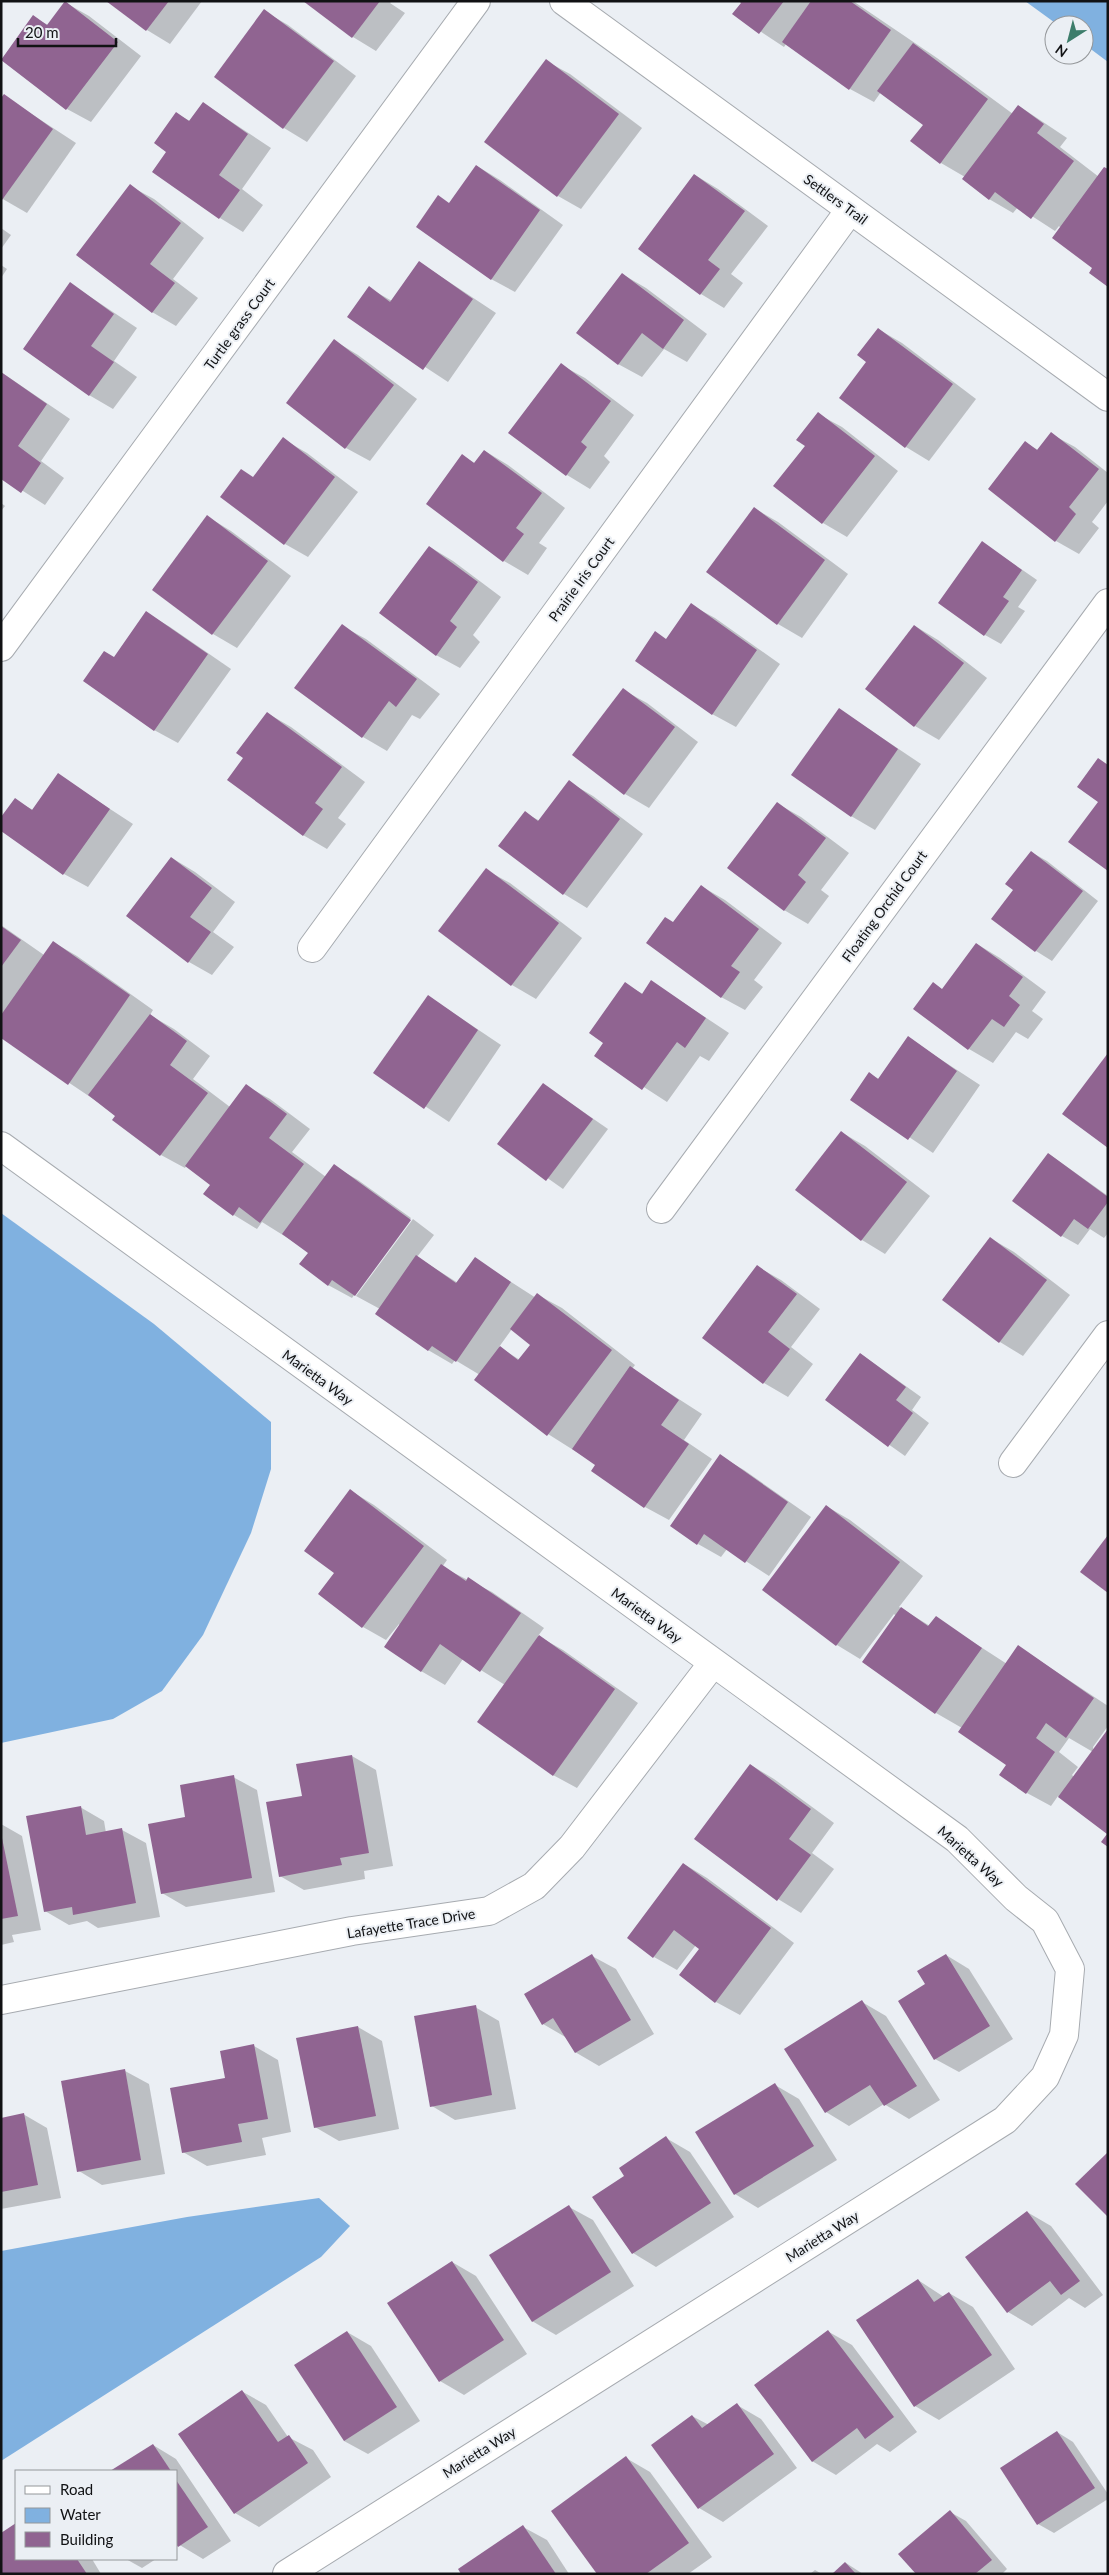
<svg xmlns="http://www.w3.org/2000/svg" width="1109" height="2575" font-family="Lato,sans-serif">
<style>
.water{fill:#80b1e0}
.shadow{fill:#0003;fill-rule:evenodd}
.building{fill:#906491}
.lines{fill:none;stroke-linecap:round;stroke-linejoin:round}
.minor-casing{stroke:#a7abb0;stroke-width:30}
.minor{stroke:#fff;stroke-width:28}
.labels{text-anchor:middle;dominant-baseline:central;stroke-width:4;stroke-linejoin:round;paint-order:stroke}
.street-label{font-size:14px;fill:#111214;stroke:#ebeff4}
</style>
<rect width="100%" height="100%" fill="#ebeff4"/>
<g class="water">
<polygon points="1025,1 1108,1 1108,62 1084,44 1084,25 1058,25"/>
<polygon points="1,1213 154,1324 271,1422 271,1469 251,1533 203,1635 162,1691 113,1719 1,1743"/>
<polygon points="319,2198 350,2226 321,2257 1,2461 1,2251 187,2217"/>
</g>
<g class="shadow">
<polygon points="108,1 202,1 170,44 147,30"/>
<polygon points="305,1 392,1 390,3 405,13 376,51 353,37"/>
<polygon points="741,1 853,1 937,58 1013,114 1019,106 1067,138 1060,147 1099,177 1094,267 1059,226 1055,231 1018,207 1013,213 989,199 965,177 941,163 912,141 925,125 881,92 874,102 850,89 786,44 784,47 734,14 742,2"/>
<polygon points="66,3 89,16 141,56 91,122 67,109 2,59 33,17 48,25"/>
<polygon points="264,11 288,25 356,76 307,142 284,128"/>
<polygon points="546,61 570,74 642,128 581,209 558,196"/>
<polygon points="4,96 76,143 27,213 1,198 1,100"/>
<polygon points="203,103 271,148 242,189 263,205 243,232 220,218 153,171 168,152 177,114 190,121"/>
<polygon points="477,166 500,180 563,225 515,292 491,279 450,204"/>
<polygon points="695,175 718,189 768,226 731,274 743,283 724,308 701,294"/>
<polygon points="130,186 154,199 204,238 173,279 198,298 176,326 152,312"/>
<polygon points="1,228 11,235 1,249"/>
<polygon points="419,262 496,313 448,382 349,317 369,288 392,301"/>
<polygon points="1,265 7,269 1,278"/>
<polygon points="622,274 646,288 707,334 687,362 664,349 642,377 618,364"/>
<polygon points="71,284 137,328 114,361 137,377 113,409 89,395"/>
<polygon points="878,329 902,343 976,399 929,461 906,447 868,362"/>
<polygon points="335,341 358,355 417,399 370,461 346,448"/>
<polygon points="561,365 585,378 634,415 604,456 610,462 590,489 567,475 510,433"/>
<polygon points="1,372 70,419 41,461 64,478 45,505 1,477"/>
<polygon points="818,414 842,427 898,471 847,537 823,523 775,486 806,445"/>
<polygon points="1051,434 1075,447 1108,473 1108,501 1092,522 1099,528 1079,554 1056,541 1026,443 1038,450"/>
<polygon points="283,439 307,453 358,492 308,557 285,544 254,478"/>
<polygon points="485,451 508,465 565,508 539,543 547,548 528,575 504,561 463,456 476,464"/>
<polygon points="1,503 5,506 1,511"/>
<polygon points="754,508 778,522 848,574 802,638 778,624 708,572"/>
<polygon points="208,517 231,531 291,576 237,648 213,634 153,589"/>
<polygon points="983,543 1037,580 1018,607 1025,611 1001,644 985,635"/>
<polygon points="430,547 453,561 501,597 473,635 480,642 460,668 436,655"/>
<polygon points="691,605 715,618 780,664 736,727 712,714 667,640"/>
<polygon points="147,613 170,627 231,669 178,743 154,730 115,659"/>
<polygon points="342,626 366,639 440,694 420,719 412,715 387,751 363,737 296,688"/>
<polygon points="915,626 938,640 987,678 939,740 915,726 867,688"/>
<polygon points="623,690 647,703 698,742 649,808 625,794 574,755"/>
<polygon points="839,709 921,764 875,830 851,816"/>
<polygon points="267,713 291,727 365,782 338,818 346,824 327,849 303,835"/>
<polygon points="58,775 133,824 88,887 64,874 15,800 33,810"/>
<polygon points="569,782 593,796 643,834 587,908 564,894 525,813 540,821"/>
<polygon points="778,804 801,817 849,853 821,890 829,896 808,924 784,910"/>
<polygon points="1031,852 1047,861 1098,901 1052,961 1036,951 993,918 1015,890"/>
<polygon points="172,858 195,872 235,902 213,932 234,947 212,975 189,962"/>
<polygon points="486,870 510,883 582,938 536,999 512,985 440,931"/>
<polygon points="701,886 725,900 782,943 754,980 763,987 745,1010 721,997 673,923"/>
<polygon points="1,925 44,955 53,942 77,956 153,1010 150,1015 174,1029 210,1056 193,1079 230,1107 246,1086 270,1099 310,1129 292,1152 326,1177 334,1166 358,1180 411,1218 352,1298 328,1285 310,1252 262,1222 257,1229 234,1215 212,1184 186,1166 185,1168 161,1155 117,1115 1,1037"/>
<polygon points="977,944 1000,958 1046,992 1032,1011 1043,1019 1028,1039 1016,1032 993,1063 969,1049 915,1009 934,984 943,990"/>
<polygon points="652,982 729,1033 709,1061 700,1056 667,1102 596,1056 604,1043 625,984 643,994"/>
<polygon points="428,996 501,1045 449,1122 375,1073"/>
<polygon points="908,1038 980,1085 933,1153 852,1099 870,1074 879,1079"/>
<polygon points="543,1084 608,1129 563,1189 499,1144"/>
<polygon points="841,1132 865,1146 930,1196 885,1254 862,1240 796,1190"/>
<polygon points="1049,1154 1108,1196 1108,1233 1104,1238 1090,1229 1078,1245 1062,1236"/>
<path d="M413 1219 434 1235 417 1257 458 1283 475 1259 536 1298 538 1295 562 1308 635 1365 632 1369 702 1414 684 1440 712 1459 669 1520 645 1507 597 1465 548 1434 480 1375 455 1360 452 1364 428 1350 380 1309 356 1296ZM512 1329 532 1345 520 1360 499 1347Z"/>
<polygon points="990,1238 1014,1252 1070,1295 1023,1356 1000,1342 943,1299"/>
<polygon points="758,1267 781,1280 820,1309 791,1347 813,1364 788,1397 764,1383 704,1338"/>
<polygon points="861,1354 921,1397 912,1410 929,1423 905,1456 826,1400"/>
<polygon points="720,1456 744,1470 811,1517 769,1576 727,1549 721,1557 698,1544"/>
<polygon points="351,1491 374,1505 447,1560 442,1567 492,1592 544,1628 538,1636 563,1650 638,1703 577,1788 553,1775 505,1685 463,1659 445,1685 421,1671 399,1624 386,1640 363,1627 336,1573"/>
<path d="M826 1506 850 1520 923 1576 899 1607 930 1626 936 1618 1007 1664 1019 1647 1108 1706V1726L1093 1747 1108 1833 1058 1796 1051 1806 1027 1793 1001 1774 1008 1765 962 1728 936 1713 863 1662 896 1616 894 1614 860 1659 837 1645ZM1069 1738 1093 1752 1074 1777 1072 1775 1078 1767 1059 1752Z"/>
<polygon points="352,1756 376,1770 393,1866 364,1871 365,1879 304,1890 280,1876"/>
<polygon points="751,1765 774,1779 834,1823 812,1853 834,1869 801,1913 778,1899"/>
<polygon points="233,1777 257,1790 275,1892 186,1907 162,1893 187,1818"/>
<polygon points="80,1807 104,1821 106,1833 122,1830 146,1843 160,1917 98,1928 87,1921 69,1925 45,1911"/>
<polygon points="1,1824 22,1836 41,1930 12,1935 14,1942 1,1945"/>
<polygon points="684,1864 707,1878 794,1943 740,2015 716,2002 701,1948 696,1945 677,1970 654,1957"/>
<polygon points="946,1955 969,1969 1013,2039 959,2072 935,2059 927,1985"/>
<polygon points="592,1956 616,1969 654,2034 599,2066 575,2052 567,2038 543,2024"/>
<polygon points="862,2002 886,2016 940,2100 909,2119 884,2104 849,2126 826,2112"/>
<polygon points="475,2007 499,2021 516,2109 455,2120 432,2106"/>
<polygon points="358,2027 382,2041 399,2129 339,2141 315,2127"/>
<polygon points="254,2046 278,2060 291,2132 262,2138 266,2155 207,2166 183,2152 226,2079"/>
<polygon points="125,2071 149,2084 165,2174 102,2185 79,2171"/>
<polygon points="775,2085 799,2099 837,2160 758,2208 735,2194"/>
<polygon points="23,2114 47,2128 61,2198 1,2209 1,2119"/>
<polygon points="666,2138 690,2152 734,2217 656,2267 633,2253 626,2176"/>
<polygon points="569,2207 593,2220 634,2286 556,2335 532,2321"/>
<polygon points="1027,2212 1051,2226 1103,2295 1085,2308 1069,2298 1032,2326 1008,2312 967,2257"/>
<polygon points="452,2262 476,2276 527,2354 464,2395 440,2381 389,2303"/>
<polygon points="918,2280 944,2297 949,2293 973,2307 1015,2369 939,2420 915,2406"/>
<polygon points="347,2332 371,2346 420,2421 368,2454 344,2441"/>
<polygon points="829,2332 852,2345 917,2432 890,2452 877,2444 836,2475 812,2461"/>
<polygon points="243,2392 266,2405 288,2437 313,2450 331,2477 259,2527 235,2513"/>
<polygon points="737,2405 761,2419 797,2468 723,2522 699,2508 653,2446 692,2416 709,2425"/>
<polygon points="1057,2432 1073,2442 1108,2494 1108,2499 1054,2533 1038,2524"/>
<polygon points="153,2445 176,2459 231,2541 203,2559 178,2544 176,2546 176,2471 113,2471"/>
<polygon points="626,2458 650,2472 712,2557 688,2574 598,2574"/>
<polygon points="950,2512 966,2521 1007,2569 1002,2574 917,2574"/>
<polygon points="16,2525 16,2559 92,2559 101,2574 1,2574 1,2535"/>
<polygon points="523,2527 547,2540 569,2574 463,2574"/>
<polygon points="126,2559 156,2559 142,2568"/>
<polygon points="846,2563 863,2574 834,2574"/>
<polygon points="815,2570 822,2574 810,2574"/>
</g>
<g class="building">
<polygon points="65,1 118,42 66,110 1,60 33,15 47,25"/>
<polygon points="106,1 169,1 146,31"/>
<polygon points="303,1 380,1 352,38"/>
<polygon points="739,1 784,1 759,34 732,14 741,3"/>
<polygon points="811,1 850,1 891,30 849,90 782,42"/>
<polygon points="264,9 334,61 283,129 214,77"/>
<polygon points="913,43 988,99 940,164 910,141 923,125 877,91"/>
<polygon points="546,59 619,114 557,197 484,142"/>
<polygon points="4,94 53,129 2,200 1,98"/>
<polygon points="203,102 248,134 219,175 240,190 219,219 152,172 166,152 154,143 176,112 189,121"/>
<polygon points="1018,105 1044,124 1037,133 1074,161 1031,219 995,192 989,200 962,179"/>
<polygon points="476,165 540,210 491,280 416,227 438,195 449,203"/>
<polygon points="1104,167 1108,169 1108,287 1089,273 1092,268 1052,238"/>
<polygon points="694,174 745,211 708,260 720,269 700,295 638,249"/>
<polygon points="130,184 181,223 150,264 175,283 152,313 76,255"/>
<polygon points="419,261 473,299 423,370 347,317 369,286 390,302"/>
<polygon points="622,273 684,320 663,349 642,333 618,365 576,333"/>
<polygon points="70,282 114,314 91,346 114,362 89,396 23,349"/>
<polygon points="878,328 953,384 905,448 839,398 866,362 857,355"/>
<polygon points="334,339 394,385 345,449 286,403"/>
<polygon points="561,363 611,401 581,442 587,447 566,476 508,433"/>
<polygon points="1,372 47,404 18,446 41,463 21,493 1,479"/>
<polygon points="818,412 875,456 822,524 773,486 805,446 796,440"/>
<polygon points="1051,432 1099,469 1069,507 1076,514 1055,542 988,489 1025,441 1037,450"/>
<polygon points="283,437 335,477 284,545 220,497 241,469 253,477"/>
<polygon points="484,450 542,493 516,528 524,534 503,562 426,504 462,454 474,463"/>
<polygon points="754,507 825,560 777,625 706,572"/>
<polygon points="207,515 268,561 212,635 152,590"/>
<polygon points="982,541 1022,570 1003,597 1009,601 984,636 938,603"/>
<polygon points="429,546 478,582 450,621 457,627 436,656 379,613"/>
<polygon points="691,603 757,650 712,715 635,661 655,631 666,639"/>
<polygon points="146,611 208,654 154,731 83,681 104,651 114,657"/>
<polygon points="342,624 417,679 396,707 389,701 362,738 294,688"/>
<polygon points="914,625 964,663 914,727 865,689"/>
<polygon points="623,688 675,727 624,795 572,755"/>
<polygon points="839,708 898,749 851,817 791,775"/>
<polygon points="267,712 342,767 315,803 323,809 303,836 227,780 243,758 236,753"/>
<polygon points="1098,758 1108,765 1108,871 1068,842 1098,802 1077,787"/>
<polygon points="58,773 110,809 63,875 1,831 1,817 15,798 32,810"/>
<polygon points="569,780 620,819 563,895 498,846 525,811 538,821"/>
<polygon points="777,802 826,838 798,875 806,882 784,911 727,868"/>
<polygon points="1031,851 1083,891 1035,952 991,919 1013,890 1005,884"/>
<polygon points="171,857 212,888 190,917 211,932 188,963 126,916"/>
<polygon points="486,868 559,923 511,986 438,931"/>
<polygon points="701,885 759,929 731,966 740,972 721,998 646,943 665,917 673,922"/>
<polygon points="1,926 21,940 1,967"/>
<polygon points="53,941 130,995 68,1085 1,1038 1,1015"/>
<polygon points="976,943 1023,977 1009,996 1020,1005 1004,1027 992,1019 968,1050 913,1009 933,982 942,989"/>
<polygon points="651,980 706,1018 685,1048 677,1042 642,1090 594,1056 603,1043 589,1033 625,982 642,994"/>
<polygon points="428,995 478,1030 424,1109 373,1073"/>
<polygon points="150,1014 187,1041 170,1065 208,1093 160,1156 112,1120 115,1116 88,1095"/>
<polygon points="908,1036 957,1071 908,1140 850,1100 869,1072 878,1079"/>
<polygon points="1108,1053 1108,1148 1062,1114"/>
<polygon points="543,1083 593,1119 546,1181 497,1144"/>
<polygon points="246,1084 287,1114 269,1138 304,1164 260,1223 239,1207 233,1216 203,1194 210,1185 185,1166"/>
<polygon points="841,1131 907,1182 861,1241 795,1190"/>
<polygon points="1048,1153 1108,1197 1108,1202 1088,1229 1074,1219 1061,1237 1012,1201"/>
<polygon points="334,1164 411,1220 355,1296 332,1280 328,1286 299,1264 308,1253 282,1234"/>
<polygon points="990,1237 1047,1280 999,1343 942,1300"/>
<polygon points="416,1255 456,1283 475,1257 511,1282 456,1362 432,1346 428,1351 375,1314"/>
<polygon points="757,1265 797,1294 768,1332 790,1349 763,1384 702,1338"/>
<polygon points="537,1293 612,1350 547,1436 474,1380 500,1346 518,1360 530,1345 510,1329"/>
<polygon points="860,1353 906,1387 896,1400 913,1413 888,1447 825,1400"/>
<polygon points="630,1366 679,1400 661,1425 689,1444 644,1508 591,1471 595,1465 572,1449"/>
<polygon points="720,1454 788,1502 745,1563 704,1534 697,1545 670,1526"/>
<polygon points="350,1489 424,1546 362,1628 318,1594 334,1573 304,1551"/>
<polygon points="826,1505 900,1562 836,1646 762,1590"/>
<polygon points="1108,1535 1108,1593 1080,1572"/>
<polygon points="441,1564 466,1581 468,1577 521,1613 480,1672 440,1644 421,1672 384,1647"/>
<polygon points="901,1607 928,1626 936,1616 982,1648 935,1714 862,1662"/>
<polygon points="539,1635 615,1689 553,1776 477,1722"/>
<polygon points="1018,1645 1094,1698 1066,1738 1046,1723 1036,1738 1055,1752 1026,1794 999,1775 1006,1765 958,1732"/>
<polygon points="1108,1729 1108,1847 1101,1842 1107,1834 1058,1797"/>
<polygon points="352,1755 369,1853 340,1858 342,1865 279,1877 266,1802 302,1796 296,1764"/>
<polygon points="750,1764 811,1809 789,1839 811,1855 777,1901 694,1839"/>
<polygon points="234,1775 252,1878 161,1894 148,1824 185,1817 180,1785"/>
<polygon points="81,1806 86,1835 122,1828 136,1903 73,1915 72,1907 44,1912 26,1816"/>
<polygon points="2,1838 18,1916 1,1919 1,1839"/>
<polygon points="683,1863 771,1928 715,2003 679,1975 699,1949 674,1930 653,1958 627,1938"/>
<polygon points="592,1954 631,2020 575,2053 553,2018 542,2025 524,1994"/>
<polygon points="946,1954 990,2026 934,2060 898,2001 925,1984 917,1971"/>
<polygon points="862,2000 917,2086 884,2106 870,2085 825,2113 784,2049"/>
<polygon points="476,2005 492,2095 430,2107 414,2016"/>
<polygon points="358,2026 376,2116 314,2128 296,2038"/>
<polygon points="254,2044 268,2119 238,2124 242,2142 182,2153 170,2088 225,2078 220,2051"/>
<polygon points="125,2069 141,2160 77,2172 61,2081"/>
<polygon points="775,2083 814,2146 734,2195 695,2132"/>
<polygon points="24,2113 38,2185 1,2192 1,2118"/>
<polygon points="666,2136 711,2203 632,2254 592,2197 624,2176 619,2168"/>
<polygon points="1108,2152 1108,2217 1075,2184"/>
<polygon points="569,2205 611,2272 532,2322 489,2255"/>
<polygon points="1027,2211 1080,2281 1061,2295 1050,2281 1007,2313 965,2257"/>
<polygon points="452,2261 504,2340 439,2382 387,2303"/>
<polygon points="918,2279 934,2302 949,2292 992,2355 914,2407 856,2320"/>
<polygon points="828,2330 894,2417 865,2439 857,2428 812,2462 754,2385"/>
<polygon points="347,2331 397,2407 344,2441 294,2365"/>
<polygon points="242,2390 278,2442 289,2435 308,2463 234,2514 178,2434"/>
<polygon points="737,2403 774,2454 698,2509 651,2445 692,2415 702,2428"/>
<polygon points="1057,2431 1095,2488 1037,2525 1000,2468"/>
<polygon points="153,2444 171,2471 110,2471"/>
<polygon points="626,2456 689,2543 646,2574 597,2574 551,2511"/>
<polygon points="176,2480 208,2527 178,2547 176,2544"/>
<polygon points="950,2510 992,2560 975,2574 916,2574 898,2554"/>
<polygon points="16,2523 16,2559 77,2559 87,2574 1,2574 1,2533"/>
<polygon points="523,2525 556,2574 461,2574 458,2569"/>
<polygon points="845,2562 856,2574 832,2574"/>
</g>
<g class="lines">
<defs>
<g id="minor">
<polyline points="564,1 1108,397"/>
<polyline points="1,647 476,1"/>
<polyline points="312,948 850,210"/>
<polyline points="1,1146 957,1839 1016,1898 1045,1921 1070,1969 1064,2035 1045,2077 1005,2120 287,2574"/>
<polyline points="661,1209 1108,603"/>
<polyline points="1013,1463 1108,1335"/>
<polyline points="1,2000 352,1931 489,1911 534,1886 572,1847 713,1663"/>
</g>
</defs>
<use href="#minor" class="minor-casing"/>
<use href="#minor" class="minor"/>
</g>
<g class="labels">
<g class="street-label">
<text transform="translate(836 199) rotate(36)">Settlers Trail</text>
<text transform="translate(239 324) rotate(-54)">Turtle grass Court</text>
<text transform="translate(581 579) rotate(-54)">Prairie Iris Court</text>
<text transform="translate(884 906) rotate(-54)">Floating Orchid Court</text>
<text transform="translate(318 1377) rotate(36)">Marietta Way</text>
<text transform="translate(647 1615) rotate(36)">Marietta Way</text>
<text transform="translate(971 1856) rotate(42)">Marietta Way</text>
<text transform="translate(411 1923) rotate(-9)">Lafayette Trace Drive</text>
<text transform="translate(822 2236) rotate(-32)">Marietta Way</text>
<text transform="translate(479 2452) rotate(-32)">Marietta Way</text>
</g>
</g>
<rect width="1109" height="2575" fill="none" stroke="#111214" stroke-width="5"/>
<rect x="15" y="2470" width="162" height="90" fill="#ebeff4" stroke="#94979a"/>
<rect x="25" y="2486" width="25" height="8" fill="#ffffff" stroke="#94979a"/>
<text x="60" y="2495" font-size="15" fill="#111214">Road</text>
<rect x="25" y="2508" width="25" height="15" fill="#80b1e0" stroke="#94979a"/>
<text x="60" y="2520" font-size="15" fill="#111214">Water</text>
<rect x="25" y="2532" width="25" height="15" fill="#906491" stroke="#94979a"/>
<text x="60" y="2545" font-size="15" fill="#111214">Building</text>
<g transform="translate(1069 40) rotate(216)"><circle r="24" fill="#ebeff4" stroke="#94979a"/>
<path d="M0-4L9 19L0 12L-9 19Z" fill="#3d7d6b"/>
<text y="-8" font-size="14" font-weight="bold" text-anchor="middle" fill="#111214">N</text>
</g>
<path d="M18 38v8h98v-8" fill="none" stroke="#111214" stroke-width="2.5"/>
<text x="25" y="38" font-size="15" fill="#111214" stroke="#ebeff4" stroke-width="4" paint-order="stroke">20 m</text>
</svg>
